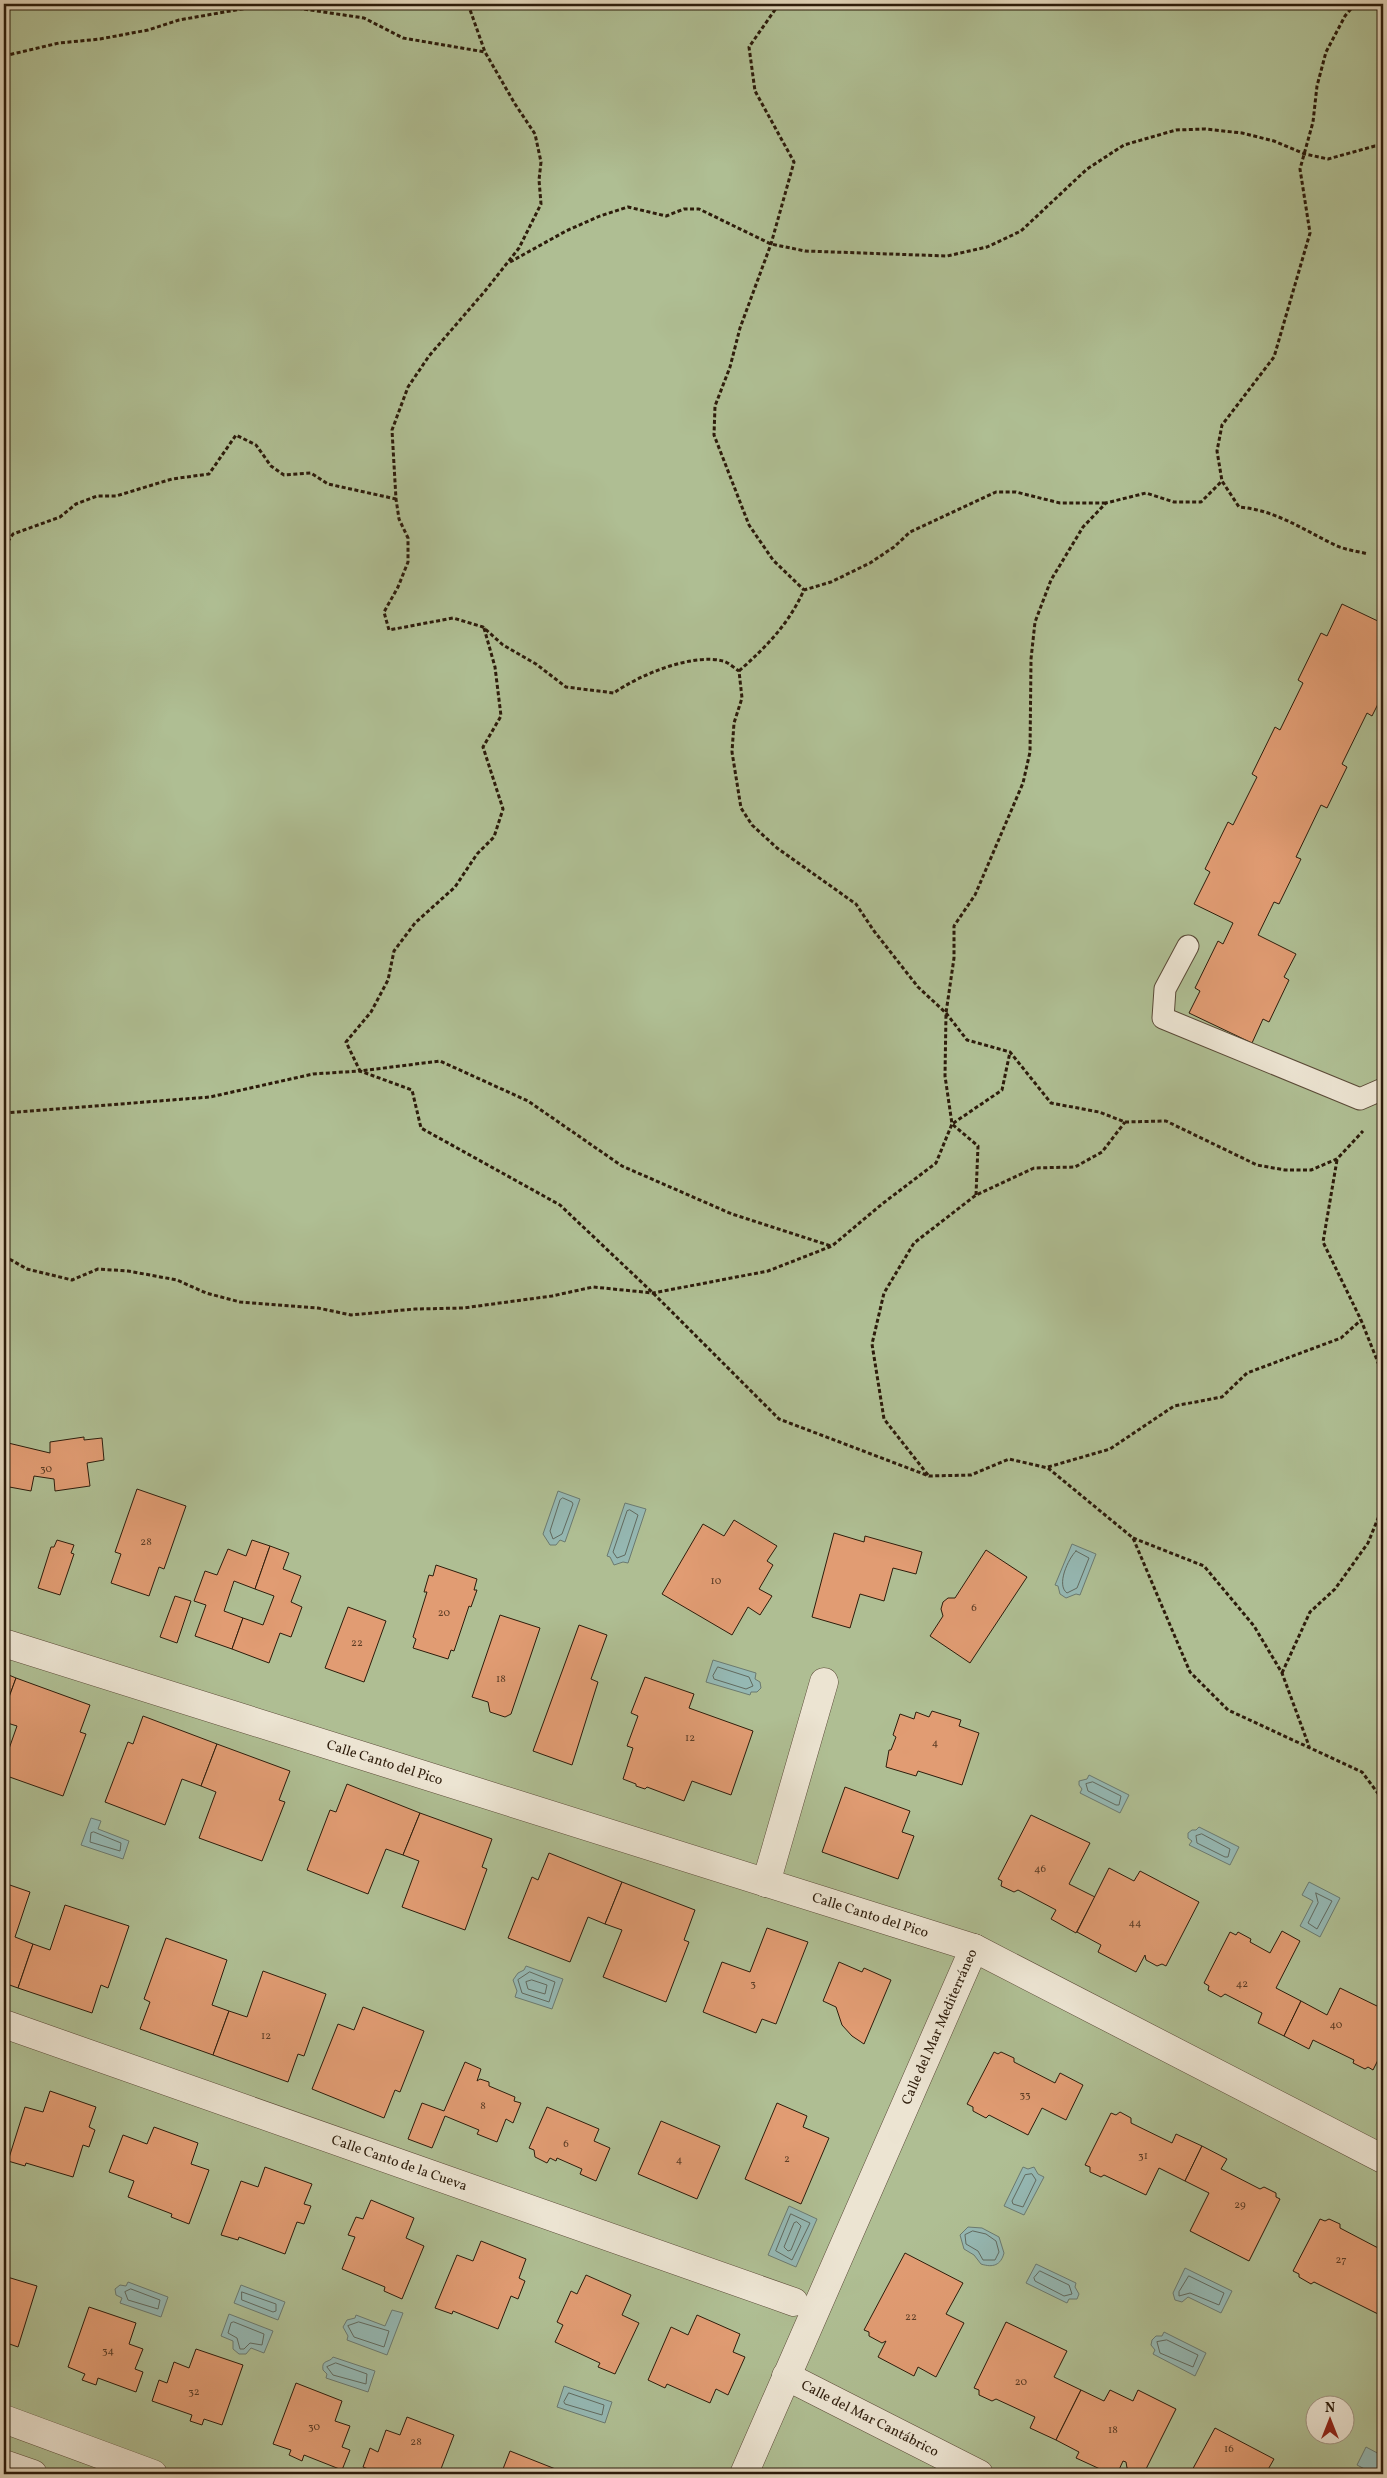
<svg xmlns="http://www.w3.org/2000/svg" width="1387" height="2478" font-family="Vollkorn,serif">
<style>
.green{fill:#afbe93;stroke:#6e6d4f;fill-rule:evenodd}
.water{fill:#95b8b3;stroke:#6b7a70}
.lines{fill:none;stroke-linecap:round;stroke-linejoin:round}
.shore{stroke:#616a5f;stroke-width:1}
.building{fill:#e19c73;stroke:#2d1c0b}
.service-casing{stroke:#5a4a37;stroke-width:23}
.minor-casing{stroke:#5a4a37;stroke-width:29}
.tertiary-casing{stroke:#5a4a37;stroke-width:29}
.path{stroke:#2d1c0b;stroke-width:3;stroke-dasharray:4 2.5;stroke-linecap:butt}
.service{stroke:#ece4d2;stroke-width:21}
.minor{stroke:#ece4d2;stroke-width:28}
.tertiary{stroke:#ece4d2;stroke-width:28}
.labels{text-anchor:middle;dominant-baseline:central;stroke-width:5;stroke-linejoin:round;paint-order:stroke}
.number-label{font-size:11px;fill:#5a3c25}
.street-label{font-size:14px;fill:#2d1c0b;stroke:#ece4d2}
</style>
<rect width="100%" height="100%" fill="#e2d5ba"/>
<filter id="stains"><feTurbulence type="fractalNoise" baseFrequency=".004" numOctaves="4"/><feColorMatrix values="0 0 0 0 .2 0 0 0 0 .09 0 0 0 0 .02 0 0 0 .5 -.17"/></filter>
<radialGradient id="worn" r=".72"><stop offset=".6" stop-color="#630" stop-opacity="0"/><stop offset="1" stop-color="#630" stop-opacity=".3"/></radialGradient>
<path class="green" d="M4 4H1383V2474H4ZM1314 2406H1344V2436H1314Z"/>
<g class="water">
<polygon points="558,1491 580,1499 565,1542 560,1540 556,1545 550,1545 543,1534"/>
<polygon points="625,1503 646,1509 628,1563 623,1562 614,1565 610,1557 607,1556"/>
<polygon points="1072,1544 1096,1554 1080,1595 1076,1594 1066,1598 1060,1594 1058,1586 1055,1585"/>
<polygon points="713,1660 756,1673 755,1679 760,1682 761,1688 757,1692 751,1692 750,1695 706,1682"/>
<polygon points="1089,1775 1129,1795 1120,1813 1080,1793 1082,1789 1079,1785 1079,1781 1087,1779"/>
<polygon points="91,1818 101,1821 98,1829 129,1841 123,1859 81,1845"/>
<polygon points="1199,1827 1239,1847 1230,1865 1189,1845 1192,1841 1188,1838 1188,1833 1192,1830 1196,1830"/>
<polygon points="1309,1882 1340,1898 1320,1937 1300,1926 1313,1901 1302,1895"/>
<polygon points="526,1966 563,1979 552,2009 515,1997 517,1991 513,1980 518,1973 524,1970"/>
<polygon points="1023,2167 1028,2169 1034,2167 1038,2174 1044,2177 1024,2215 1004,2206"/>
<polygon points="789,2206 817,2219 796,2267 768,2255"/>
<path d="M968 2227 982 2228 999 2237 1004 2253C1001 2265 993 2268 981 2264L974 2255 964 2249 960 2235Z"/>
<polygon points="1036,2264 1076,2283 1075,2287 1079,2294 1077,2299 1069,2299 1067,2303 1026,2283"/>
<polygon points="1185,2268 1232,2291 1221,2313 1188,2297 1182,2302 1175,2300 1173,2293"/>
<polygon points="128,2282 168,2297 161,2317 120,2303 122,2298 116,2295 115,2289 120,2285 126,2286"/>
<polygon points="241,2285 285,2302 278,2320 234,2303"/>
<polygon points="392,2310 403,2313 387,2355 347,2340 348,2336 343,2327 347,2320 355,2318 356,2315 385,2326"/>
<polygon points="229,2314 273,2331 264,2353 251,2348 246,2354 239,2354 233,2349 233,2341 221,2336"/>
<polygon points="1164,2332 1206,2353 1195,2376 1153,2354 1155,2350 1151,2345 1152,2340 1156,2336 1162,2336"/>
<path d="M333 2357 375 2371 368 2392 326 2378 327 2374 323 2370C321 2359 330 2363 333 2357Z"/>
<polygon points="564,2386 612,2402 605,2423 557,2407"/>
<polygon points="1366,2447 1383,2456 1383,2474 1374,2474 1357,2465"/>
</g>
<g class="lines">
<g class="shore">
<polygon points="563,1498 572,1502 573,1504 562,1534 553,1539 550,1531 560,1500"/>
<polygon points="630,1510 638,1515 625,1555 617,1558 613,1552 627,1511"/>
<path d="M1076 1551 1089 1558 1077 1588 1067 1593C1056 1585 1068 1559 1076 1551Z"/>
<polygon points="718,1667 749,1677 753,1686 746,1689 714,1679 713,1676"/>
<polygon points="1093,1782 1121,1796 1119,1805 1116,1805 1088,1791 1086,1784"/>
<polygon points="94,1832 121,1843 120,1851 90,1842 91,1833"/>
<polygon points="1202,1834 1230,1849 1228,1857 1225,1857 1197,1843 1196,1836"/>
<polygon points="1316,1893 1332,1901 1317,1929 1308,1923 1318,1903"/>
<polygon points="530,1972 555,1982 549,2002 522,1993 518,1980"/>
<polygon points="532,1980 547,1985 545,1994 528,1989 526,1982"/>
<polygon points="1032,2174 1036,2180 1023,2207 1013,2204 1012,2201 1025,2175"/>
<polygon points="791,2214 810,2223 792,2260 776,2251"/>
<polygon points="797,2222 801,2226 791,2250 788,2251 784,2247 794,2223"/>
<polygon points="973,2231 986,2234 996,2241 999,2252 995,2260 983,2260 978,2251 966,2244 965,2235"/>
<polygon points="1040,2271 1069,2285 1072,2294 1064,2296 1035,2281 1034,2278"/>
<polygon points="1189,2276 1224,2293 1219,2305 1190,2293 1179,2296 1179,2292"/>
<polygon points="131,2289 160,2300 158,2309 128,2300 125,2292"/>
<polygon points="242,2292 276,2304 276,2311 273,2312 242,2300"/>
<polygon points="234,2322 264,2334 262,2345 250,2343 244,2349 240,2349 237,2338 228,2333 231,2323"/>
<polygon points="359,2322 389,2331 384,2347 354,2337 348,2326"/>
<polygon points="1167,2340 1198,2355 1193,2367 1160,2353 1157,2342"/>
<polygon points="336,2363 367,2374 366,2384 333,2375 327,2367"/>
<polygon points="569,2393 604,2405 602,2415 565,2404 564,2402"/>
</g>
</g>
<g class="building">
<polygon points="1342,604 1382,623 1383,620 1383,694 1372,716 1367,713 1342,764 1347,767 1327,808 1321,805 1296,857 1301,859 1279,904 1274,902 1258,935 1296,954 1284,977 1289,980 1269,1022 1263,1019 1252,1043 1189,1013 1200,991 1195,988 1218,941 1223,944 1233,923 1194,904 1210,872 1205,869 1228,822 1233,825 1257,777 1252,774 1275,727 1280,730 1303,683 1298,680 1321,633 1327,636"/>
<polygon points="84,1437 84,1440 102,1438 104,1460 87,1463 90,1486 55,1491 54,1479 34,1476 31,1491 4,1486 4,1442 50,1453 50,1442"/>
<polygon points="137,1489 186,1506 164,1569 159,1567 149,1596 111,1583 121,1554 115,1552"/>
<polygon points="734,1520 777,1546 767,1561 773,1565 759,1589 772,1596 760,1615 748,1607 732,1635 662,1594 703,1524 724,1536"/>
<polygon points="834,1533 864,1542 865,1536 922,1552 916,1574 893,1568 884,1601 860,1594 850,1628 812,1617"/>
<polygon points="57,1540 74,1545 71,1553 74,1554 60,1595 38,1588 51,1547 54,1547"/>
<polygon points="252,1540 270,1546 255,1589 234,1581 224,1611 243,1618 232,1649 195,1636 206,1605 194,1601 205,1571 217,1575 228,1549 246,1556"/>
<polygon points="270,1546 289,1553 283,1569 301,1576 291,1602 302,1607 291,1637 280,1633 269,1663 232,1649 243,1618 263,1625 274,1596 255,1589"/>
<polygon points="986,1550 1027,1577 970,1663 930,1636 943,1616 941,1609 943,1602 948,1598 955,1598"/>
<polygon points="436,1565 477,1579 474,1590 477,1590 471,1607 469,1606 454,1651 451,1650 448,1659 413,1648 416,1639 413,1637 427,1592 424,1592 429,1575 433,1576"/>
<polygon points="175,1596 191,1601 177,1643 160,1637"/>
<polygon points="348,1607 386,1621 364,1682 325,1668"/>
<polygon points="500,1615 540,1628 511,1714 505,1717 490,1712 488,1702 472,1697"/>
<polygon points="579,1625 607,1635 591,1679 598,1682 572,1765 533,1751"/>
<polygon points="4,1673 16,1678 4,1711"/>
<polygon points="645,1677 694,1694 689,1708 753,1731 731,1795 692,1781 684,1801 647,1787 645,1789 636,1786 636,1784 623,1779 633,1748 627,1746 638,1716 631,1713"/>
<polygon points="16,1678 90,1705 80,1732 86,1734 63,1796 4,1775 4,1763 17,1726 4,1722 4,1711"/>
<polygon points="932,1711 961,1720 959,1726 979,1733 962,1785 918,1771 916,1776 886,1767 889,1750 891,1750 896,1737 893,1735 900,1714 914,1719 916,1712 929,1717"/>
<polygon points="143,1716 217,1744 201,1786 182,1779 165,1825 105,1802 128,1742 133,1744"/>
<polygon points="217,1744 290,1771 279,1800 285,1802 262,1861 199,1838 216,1792 201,1786"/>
<polygon points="347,1784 420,1813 403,1855 386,1849 368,1894 307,1870 330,1810 336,1812"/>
<polygon points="845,1787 910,1811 902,1832 914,1836 898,1879 822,1852"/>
<polygon points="420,1813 492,1839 482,1867 487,1869 465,1930 402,1907 419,1861 403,1855"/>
<polygon points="1031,1815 1090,1843 1069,1884 1095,1897 1076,1933 1051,1919 1056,1910 1018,1890 1014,1892 1001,1886 1002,1881 998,1879"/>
<polygon points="549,1853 622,1882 605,1924 588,1917 570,1962 508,1938 532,1877 538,1880"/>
<polygon points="1109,1868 1134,1881 1140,1871 1199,1902 1166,1966 1162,1964 1157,1966 1146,1960 1145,1955 1136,1972 1098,1952 1101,1945 1077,1932"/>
<polygon points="622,1882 695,1910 684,1940 689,1942 666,2002 603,1977 622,1930 605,1924"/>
<polygon points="4,1883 30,1892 15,1937 33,1944 18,1988 4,1983"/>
<polygon points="65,1905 129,1926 108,1988 101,1985 92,2013 18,1988 33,1944 50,1950"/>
<polygon points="767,1928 808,1942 776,2024 762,2019 756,2033 703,2012 722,1962 750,1972"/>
<polygon points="1282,1931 1300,1941 1276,1988 1301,2001 1284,2036 1258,2023 1262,2013 1225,1994 1221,1997 1208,1990 1209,1986 1204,1983 1230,1932 1236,1935 1238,1932 1251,1939 1250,1942 1270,1953"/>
<polygon points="166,1938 227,1960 212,2005 229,2011 213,2055 140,2029 150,2002 144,1999"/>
<polygon points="839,1962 862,1972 864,1968 891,1980 864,2044 852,2036 842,2025 836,2007 823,2001"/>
<polygon points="263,1971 326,1994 304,2056 298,2054 288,2082 213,2055 229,2011 247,2017"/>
<polygon points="1340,1988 1379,2007 1383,2005 1383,2050 1373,2070 1368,2067 1365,2069 1353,2063 1354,2060 1313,2040 1309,2049 1284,2036 1301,2001 1327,2015"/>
<polygon points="363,2007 424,2031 400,2092 395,2090 384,2118 312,2089 338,2024 354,2030"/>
<polygon points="994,2052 998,2054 1001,2052 1014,2058 1014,2062 1055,2083 1060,2073 1083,2085 1066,2120 1042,2108 1028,2135 989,2115 986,2118 973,2111 973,2107 967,2104"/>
<polygon points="465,2062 481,2069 477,2081 480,2079 489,2082 489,2086 515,2097 514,2101 521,2103 513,2123 506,2119 497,2142 477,2134 479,2130 445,2116 432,2148 408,2139 422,2103 444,2111"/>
<polygon points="50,2091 96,2107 89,2127 95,2130 89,2147 83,2145 73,2177 26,2163 25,2166 8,2161 25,2107 43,2112"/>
<polygon points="777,2103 807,2116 803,2127 829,2138 801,2204 745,2179"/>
<polygon points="547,2107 599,2129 594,2141 610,2148 596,2181 580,2174 582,2169 557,2158 556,2161 550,2158 547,2163 535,2157 534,2150 529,2148"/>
<polygon points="1120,2112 1131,2118 1131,2123 1172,2143 1176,2134 1202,2146 1185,2181 1159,2168 1146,2195 1104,2175 1101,2177 1090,2172 1090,2167 1085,2165 1111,2113 1116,2115"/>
<polygon points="661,2121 720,2146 697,2199 638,2174"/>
<polygon points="154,2127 198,2143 191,2164 209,2170 189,2224 171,2217 172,2214 128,2197 134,2181 109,2172 123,2135 147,2144"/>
<polygon points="1202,2146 1227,2159 1221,2169 1260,2189 1264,2187 1276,2193 1276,2197 1280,2199 1249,2261 1190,2231 1209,2193 1185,2181"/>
<polygon points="265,2167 312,2184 304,2204 311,2206 304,2224 297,2222 285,2254 239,2237 238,2240 221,2235 241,2181 258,2187"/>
<polygon points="371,2200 414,2218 406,2238 424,2246 402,2299 384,2291 385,2287 342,2269 355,2237 348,2235 356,2217 363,2219"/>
<polygon points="1320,2219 1325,2221 1329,2219 1340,2224 1340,2228 1380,2249 1383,2241 1383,2303 1378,2314 1314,2282 1311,2284 1299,2277 1299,2274 1293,2271"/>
<polygon points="481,2241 526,2259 519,2278 525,2281 518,2299 511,2296 498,2329 453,2311 452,2314 435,2308 457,2255 473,2261"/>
<polygon points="905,2253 963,2283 946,2314 964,2323 936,2377 918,2367 914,2376 878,2357 886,2341 882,2343 869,2336 869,2332 864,2330"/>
<polygon points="586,2275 631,2295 622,2315 639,2323 615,2374 598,2367 600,2363 555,2342 563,2325 557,2322 571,2291 577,2294"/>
<polygon points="4,2276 37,2286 18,2347 4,2342"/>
<polygon points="89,2307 136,2323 129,2344 143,2349 135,2369 143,2372 136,2392 98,2378 96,2385 82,2380 85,2374 68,2367"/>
<polygon points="697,2315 740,2334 733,2352 745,2357 728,2395 716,2389 710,2403 667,2384 665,2388 648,2380 671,2327 688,2335"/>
<polygon points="1006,2322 1067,2351 1054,2377 1081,2390 1056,2440 1030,2428 1035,2417 996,2399 992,2401 979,2395 979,2390 974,2388"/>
<polygon points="196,2349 243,2365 222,2425 204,2419 202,2425 190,2421 192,2415 152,2401 159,2380 167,2383 174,2362 189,2368"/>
<polygon points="296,2383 342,2401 335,2421 350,2426 342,2447 350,2450 342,2470 304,2455 302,2461 289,2455 291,2450 273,2444"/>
<polygon points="1081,2390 1104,2401 1110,2390 1133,2401 1138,2390 1176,2409 1145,2471 1143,2470 1138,2473 1127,2468 1126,2462 1123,2461 1117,2474 1111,2474 1076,2458 1079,2452 1056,2440"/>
<polygon points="407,2417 454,2435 439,2474 381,2474 363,2467 370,2448 378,2452 386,2430 400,2435"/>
<polygon points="1215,2428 1274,2459 1266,2473 1269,2474 1190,2474"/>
<polygon points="510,2451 558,2470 556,2474 501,2474"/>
</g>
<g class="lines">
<defs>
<polyline id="service" points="1188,946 1165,989 1163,1018 1360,1099 1383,1089"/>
<g id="minor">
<path id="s1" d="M4 1643 974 1948"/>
<polyline points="766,1883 824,1682"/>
<path id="s2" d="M4 2024 794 2302"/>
<path id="s3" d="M786 2376 979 2474"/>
<path id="s4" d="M744 2474 974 1948 1383 2159"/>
</g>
<g id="tertiary">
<polyline points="4,2419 153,2474"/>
<polyline points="4,2464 33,2474"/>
</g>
</defs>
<use href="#service" class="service-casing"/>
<use href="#minor" class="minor-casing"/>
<use href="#tertiary" class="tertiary-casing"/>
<g class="path">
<path d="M468 4 485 52 515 104 535 134 541 162 539 180 541 204 519 248 485 291 429 356 408 387 392 430 396 499 399 519 408 538V562L398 587 384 612 389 630 453 618 483 627 503 645 536 664 566 687 614 693C639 675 692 653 723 661 728 662 734 668 739 671L742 698 734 723 732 752 741 808 752 825 777 848 856 904 874 931 918 987 946 1013 967 1040 1010 1052 1051 1103 1099 1112 1125 1122 1166 1121 1257 1165 1285 1170H1311L1337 1159 1363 1131"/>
<polyline points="779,4 749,47 755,91 794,162 771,244 740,328 730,367 715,406 714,435 749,525 773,560 804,590"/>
<path d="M1355 4 1345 16 1326 52 1317 86 1313 122 1300 169 1310 233 1274 357 1222 425 1217 451 1222 481 1239 507C1275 510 1302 529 1335 545 1345 550 1357 551 1368 554"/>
<polyline points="4,56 59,43 100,39 148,30 179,20 253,7 290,7 364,18 403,38 485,52"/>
<polyline points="510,262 566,231 600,216 628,207 666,216 684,209 699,209 771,244 805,251 947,256 987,247 1021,231 1087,169 1124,145 1176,130 1205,129 1242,133 1274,141 1305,154 1328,159 1375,146 1383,146"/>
<polyline points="4,547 13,534 60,517 76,504 97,496 116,496 172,479 209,474 236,435 256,445 271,466 284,475 311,473 328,484 396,499"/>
<polyline points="484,628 495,667 501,716 483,747 503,809 494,837 477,854 455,887 415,923 394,951 388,980 371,1012 346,1042 360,1071 440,1061 528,1101 622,1166 732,1214 831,1246"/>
<path d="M739 671C767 646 788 625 804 590L831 582 870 563 894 547 910 532 996 492H1016L1060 503H1106"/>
<polyline points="4,1113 210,1097 313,1074 360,1071 412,1090 421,1128 560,1205 653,1293 779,1419 929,1476 971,1475 1009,1459 1048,1468 1133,1538 1190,1672 1228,1710 1362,1772 1383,1800"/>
<polyline points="1337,1160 1323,1242 1361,1320 1383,1375"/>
<polyline points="976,1195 978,1146 952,1124 1002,1090 1010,1052"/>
<polyline points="4,1256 27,1269 72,1280 98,1269 128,1271 177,1280 206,1293 240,1302 318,1308 351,1315 415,1309 463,1308 552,1296 593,1287 653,1293 768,1271 832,1246 882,1204 936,1163 952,1124 945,1076 946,1013 954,958 954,926 975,895 1023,783 1030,752 1031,659 1035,622 1051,580 1083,527 1106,503 1146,493 1174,502 1201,502 1222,481"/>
<polyline points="1048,1467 1110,1449 1174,1406 1222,1397 1247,1373 1341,1338 1361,1320"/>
<polyline points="928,1475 884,1419 872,1344 884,1293 914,1243 976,1195 1034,1168 1075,1167 1102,1152 1125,1122"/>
<polyline points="1133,1538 1204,1566 1254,1626 1282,1673 1309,1746"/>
<polyline points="1282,1673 1310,1612 1335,1589 1368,1543 1383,1506"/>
</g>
<use href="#service" class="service"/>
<use href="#minor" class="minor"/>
<use href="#tertiary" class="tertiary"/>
</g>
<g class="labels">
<g class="number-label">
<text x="46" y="1469">30</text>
<text x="146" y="1542">28</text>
<text x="716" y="1581">10</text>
<text x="974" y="1608">6</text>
<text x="444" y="1613">20</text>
<text x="357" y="1643">22</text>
<text x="501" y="1679">18</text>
<text x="690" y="1738">12</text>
<text x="935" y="1743">4</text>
<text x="1040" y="1869">46</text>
<text x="1135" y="1923">44</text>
<text x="753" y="1984">3</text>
<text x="1242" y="1984">42</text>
<text x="1336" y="2025">40</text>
<text x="266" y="2036">12</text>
<text x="1025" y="2095">33</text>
<text x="483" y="2106">8</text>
<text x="566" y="2144">6</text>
<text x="1143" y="2156">31</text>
<text x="787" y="2159">2</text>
<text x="679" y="2160">4</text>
<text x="1240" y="2205">29</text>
<text x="1341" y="2260">27</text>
<text x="911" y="2317">22</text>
<text x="108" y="2351">34</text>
<text x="1021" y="2382">20</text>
<text x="194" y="2392">32</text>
<text x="314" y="2427">30</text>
<text x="1113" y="2430">18</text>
<text x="416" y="2442">28</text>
<text x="1229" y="2449">16</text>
</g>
<g class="street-label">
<text stroke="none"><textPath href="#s1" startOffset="399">Calle Canto del Pico</textPath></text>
<text stroke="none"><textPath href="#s1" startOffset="908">Calle Canto del Pico</textPath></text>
<text stroke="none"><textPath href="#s4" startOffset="488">Calle del Mar Mediterráneo</textPath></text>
<text stroke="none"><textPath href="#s2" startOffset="419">Calle Canto de la Cueva</textPath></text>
<text stroke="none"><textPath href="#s3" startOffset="94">Calle del Mar Cantábrico</textPath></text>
</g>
</g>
<rect width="1387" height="2478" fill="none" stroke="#e2d5ba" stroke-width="20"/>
<rect x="5" y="5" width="1377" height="2468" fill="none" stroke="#2d1c0b" stroke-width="2.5"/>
<rect x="10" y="10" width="1367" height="2458" fill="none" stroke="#2d1c0b"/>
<g transform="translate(1330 2420)"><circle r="24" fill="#ece4d2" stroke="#a09482"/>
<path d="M0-4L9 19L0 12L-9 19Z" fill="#8f2418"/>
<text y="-8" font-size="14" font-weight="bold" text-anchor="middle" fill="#2d1c0b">N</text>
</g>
<rect width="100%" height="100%" filter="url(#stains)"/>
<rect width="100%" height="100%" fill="url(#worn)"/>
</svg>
